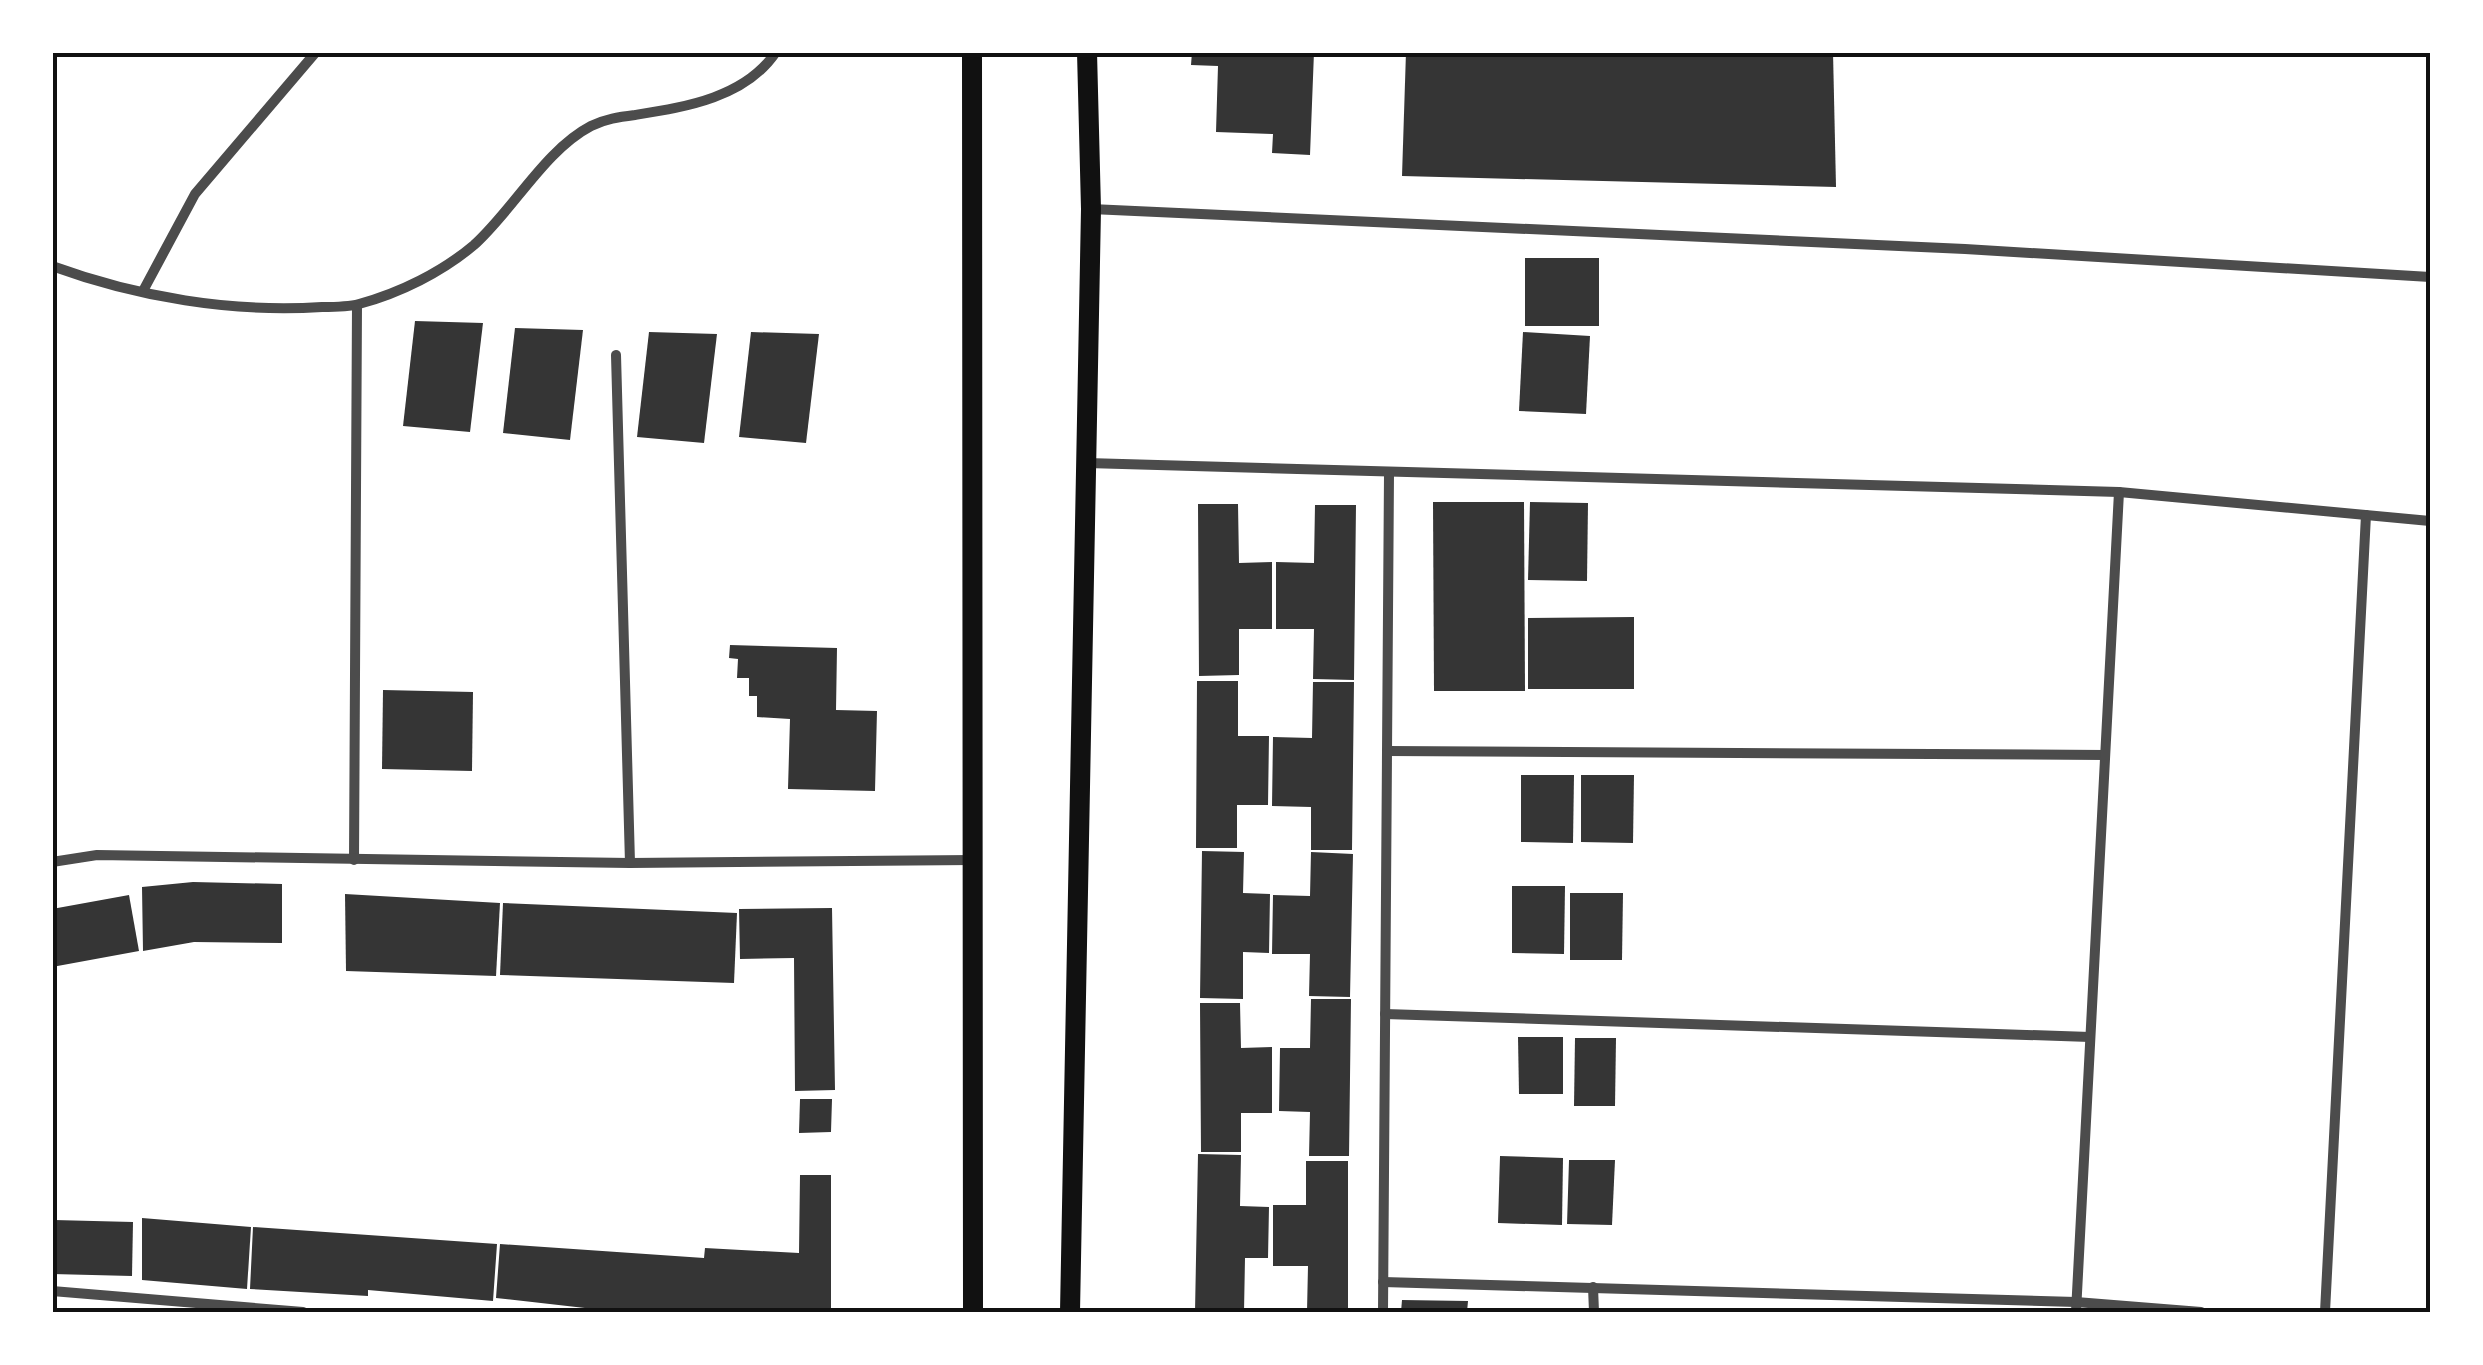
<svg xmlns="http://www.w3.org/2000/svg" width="2483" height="1365" font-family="Georgia,serif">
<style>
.building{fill:#353535}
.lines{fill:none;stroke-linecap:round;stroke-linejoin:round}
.minor{stroke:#4c4c4c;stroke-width:10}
.secondary{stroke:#111;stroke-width:20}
.neatline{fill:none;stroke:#111;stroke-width:4}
</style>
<rect width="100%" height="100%" fill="#fff"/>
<g class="building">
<polygon points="1192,52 1314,52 1310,155 1272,153 1273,134 1216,132 1218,66 1191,65"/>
<polygon points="1406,52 1833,52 1836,187 1402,176"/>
<rect x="1525" y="258" width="74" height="68"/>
<polygon points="415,321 483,323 470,432 403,426"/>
<polygon points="515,328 583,330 570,440 503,433"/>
<polygon points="649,332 717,334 704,443 637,437"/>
<polygon points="751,332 819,334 806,443 739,437"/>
<polygon points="1523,332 1590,336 1586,414 1519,411"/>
<polygon points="1433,502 1524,502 1525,691 1434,691"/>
<polygon points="1530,502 1588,503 1587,581 1528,580"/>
<polygon points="1198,504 1238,504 1239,563 1272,562 1272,629 1239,629 1239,675 1199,676"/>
<polygon points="1315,505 1356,505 1354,680 1313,679 1314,629 1276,629 1276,562 1314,563"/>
<polygon points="1634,617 1634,689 1528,689 1528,618"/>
<polygon points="730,645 837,648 836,710 877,711 875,791 788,789 790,719 757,717 757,696 749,696 749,678 737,678 738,659 729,658"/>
<polygon points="1197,681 1238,681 1238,736 1269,736 1268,805 1237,805 1237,848 1196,848"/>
<polygon points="1313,682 1354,682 1352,850 1311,850 1311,807 1272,806 1273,737 1312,738"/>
<polygon points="383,690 473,692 472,771 382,769"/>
<polygon points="1521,775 1574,775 1573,843 1521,842"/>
<polygon points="1581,775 1634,775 1633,843 1581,842"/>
<polygon points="1202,851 1244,852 1243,893 1270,894 1269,953 1243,952 1243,999 1200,998"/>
<polygon points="1311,852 1353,854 1350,997 1309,996 1310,954 1272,954 1273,895 1310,896"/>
<polygon points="193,882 282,884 282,943 194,942 143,951 142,887"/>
<polygon points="1512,886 1565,886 1564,954 1512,953"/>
<polygon points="1570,893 1623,893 1622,960 1570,960"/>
<polygon points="345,894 500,903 496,976 346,971"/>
<polygon points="129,895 139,951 52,967 52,909"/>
<polygon points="503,903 737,913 734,983 500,975"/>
<polygon points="832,908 835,1090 795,1091 794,958 740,959 739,909"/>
<polygon points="1311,999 1351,999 1349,1156 1309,1156 1310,1112 1279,1111 1280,1048 1310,1048"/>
<polygon points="1200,1003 1240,1003 1241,1048 1272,1047 1272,1113 1241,1113 1241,1152 1201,1152"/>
<polygon points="1518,1037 1563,1037 1563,1094 1519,1094"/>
<polygon points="1575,1038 1616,1038 1615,1106 1574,1106"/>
<polygon points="800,1099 832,1099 831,1132 799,1133"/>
<polygon points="1198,1154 1241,1155 1240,1206 1269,1207 1268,1258 1245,1258 1244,1312 1195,1312"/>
<polygon points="1500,1156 1563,1158 1562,1225 1498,1223"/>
<polygon points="1569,1160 1615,1160 1612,1225 1567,1224"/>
<polygon points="1306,1161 1348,1161 1348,1312 1307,1312 1308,1266 1273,1266 1273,1205 1306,1205"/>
<polygon points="800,1175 831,1175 831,1312 620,1312 496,1298 500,1244 704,1258 705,1248 799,1253"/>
<polygon points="142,1218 251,1227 247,1289 142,1280"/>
<polygon points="54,1220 133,1222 132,1276 52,1274"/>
<polygon points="253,1227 497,1244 493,1301 368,1290 368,1296 250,1289"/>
<polygon points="1402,1300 1468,1301 1467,1312 1401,1312"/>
</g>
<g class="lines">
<g class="minor">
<polyline points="1091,209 1965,249 2430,277"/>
<path d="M52 266C137 297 232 313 322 307 334 307 348 307 359 304 400 293 442 272 474 245 513 210 545 150 591 126 605 119 619 117 635 115 685 107 745 98 776 52"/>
<polyline points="143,291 195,194 316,52"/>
<polyline points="616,355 630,863"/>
<polyline points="1087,463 2119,492 2430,521"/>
<polyline points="1387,751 2105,755"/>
<polyline points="354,860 357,305"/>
<polyline points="52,862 97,855 630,863 973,860"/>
<polyline points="1385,1014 2090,1037"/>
<polyline points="1383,1282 2076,1302 2201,1312"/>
<polyline points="1593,1287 1594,1312"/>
<polyline points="52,1291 303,1312"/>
<polyline points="1383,1312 1389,474"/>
<polyline points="2076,1312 2119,492"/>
<polyline points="2325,1312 2366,515"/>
</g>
<g class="secondary">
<polyline points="972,52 973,1312"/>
<polyline points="1070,1312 1091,209 1087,52"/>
</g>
</g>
<rect width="2483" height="1365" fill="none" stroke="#ffffff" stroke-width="110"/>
<rect x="55" y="55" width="2373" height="1255" class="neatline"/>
</svg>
